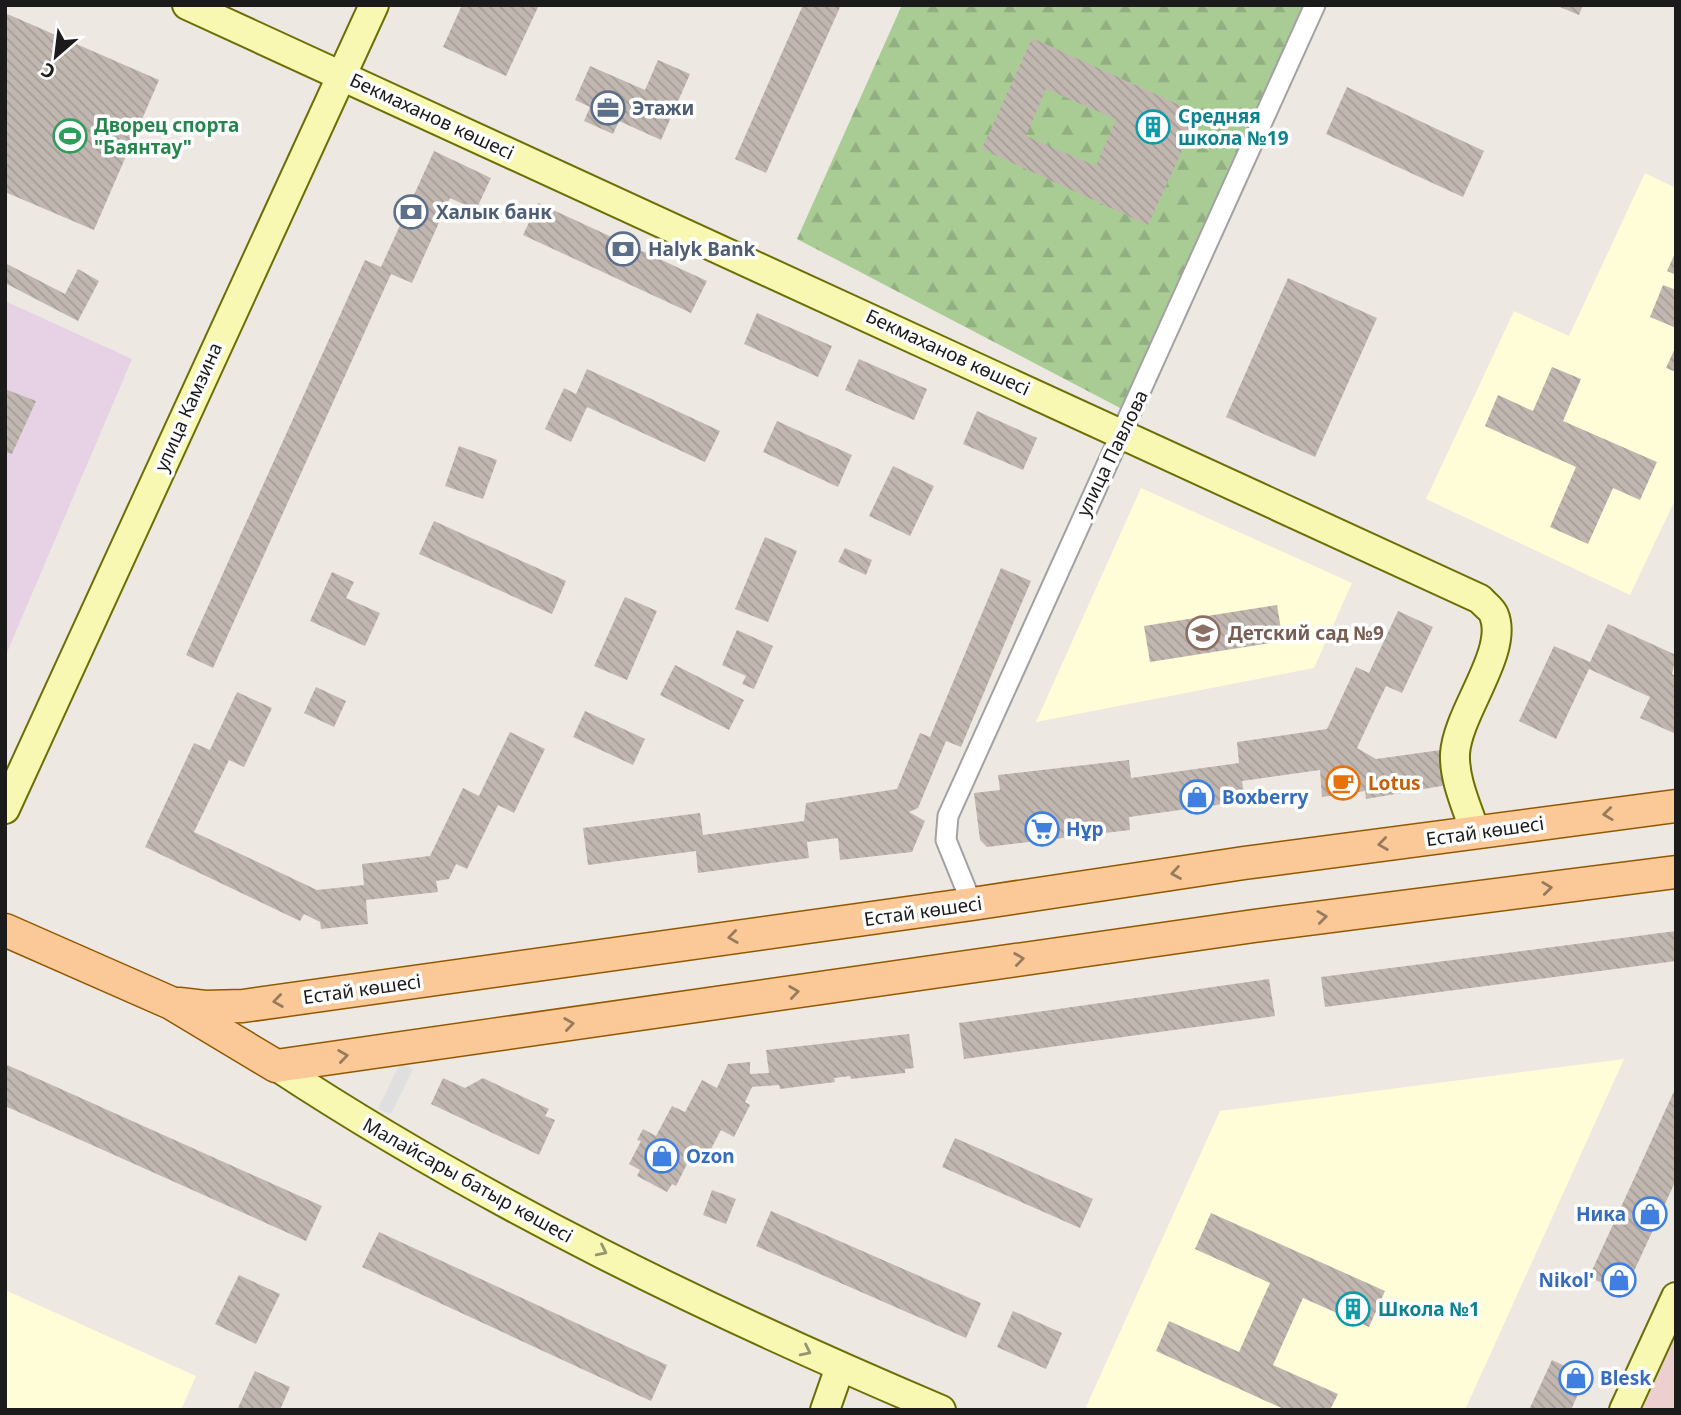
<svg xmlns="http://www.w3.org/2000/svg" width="1681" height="1415" font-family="'Noto Sans',sans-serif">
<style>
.commercial{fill:#eecfd0}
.industrial{fill:#e6d2e4}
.education{fill:#fffcd8}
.forest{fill:url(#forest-firs)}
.parking{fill:#dfdfdf}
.building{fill:url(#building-back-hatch);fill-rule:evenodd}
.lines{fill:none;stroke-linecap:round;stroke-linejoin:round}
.street-casing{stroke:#a2a2a2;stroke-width:23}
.secondary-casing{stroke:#6b6f05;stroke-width:32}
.primary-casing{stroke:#925801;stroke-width:35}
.street{stroke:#fff;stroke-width:19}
.secondary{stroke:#f9f8b3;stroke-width:28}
.primary{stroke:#fbc997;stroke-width:32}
.oneway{stroke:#967b5f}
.oneway2{stroke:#95956f}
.labels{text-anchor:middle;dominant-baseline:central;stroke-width:7;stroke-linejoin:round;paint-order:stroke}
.service-label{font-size:19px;font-weight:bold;fill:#4e5e75;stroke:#fff;text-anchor:start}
.street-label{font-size:19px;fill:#1b1b1b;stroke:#fff}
.culture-label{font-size:19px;font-weight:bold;fill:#0d838f;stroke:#fff;text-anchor:start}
.leisure-label{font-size:19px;font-weight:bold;fill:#27864d;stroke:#fff;text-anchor:start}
.education-label{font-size:19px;font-weight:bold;fill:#785e54;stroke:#fff;text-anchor:start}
.food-label{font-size:19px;font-weight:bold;fill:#c56008;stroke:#fff;text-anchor:start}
.shop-label{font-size:19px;font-weight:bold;fill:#366cbe;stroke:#fff;text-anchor:start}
</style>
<defs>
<pattern id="forest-firs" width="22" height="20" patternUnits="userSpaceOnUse" patternTransform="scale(1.75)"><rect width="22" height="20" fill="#a9cc95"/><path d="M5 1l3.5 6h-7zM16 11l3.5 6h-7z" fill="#91af80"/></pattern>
<pattern id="building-back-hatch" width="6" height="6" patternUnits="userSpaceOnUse" patternTransform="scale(1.75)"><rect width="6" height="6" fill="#c1b7b0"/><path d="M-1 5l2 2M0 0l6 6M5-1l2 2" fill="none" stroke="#a59d97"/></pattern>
</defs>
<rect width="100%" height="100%" fill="#ede8e1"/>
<polygon class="commercial" points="1676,1336 1676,1410 1642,1410"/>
<polygon class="industrial" points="5,301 132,359 5,657"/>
<g class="education">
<polygon points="1645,173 1676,188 1676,498 1630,595 1426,499 1514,311 1569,336"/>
<polygon points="1141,488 1352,583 1314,668 1036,722"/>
<polygon points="1624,1059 1465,1410 1092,1410 1086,1407 1220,1111"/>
<polygon points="5,1290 196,1376 181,1410 5,1410"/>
</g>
<polygon class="forest" points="902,5 1303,5 1122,409 797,239"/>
<polygon class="parking" points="400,1063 413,1069 391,1114 378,1109"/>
<g class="building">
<polygon points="462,5 539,5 506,76 443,47"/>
<polygon points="803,5 841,5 766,173 735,159"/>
<polygon points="1555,5 1583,5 1579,15"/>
<polygon points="5,13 159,80 94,230 5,192"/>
<path d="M1032 38 1199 114 1148 225 982 149ZM1046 89 1116 119 1096 166 1026 136Z"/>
<polygon points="658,60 690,74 661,140 619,121 613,134 584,121 590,107 575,100 590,66 645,90"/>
<polygon points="1347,87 1484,151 1463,197 1326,134"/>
<polygon points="434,151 491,178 476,210 450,198 412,283 391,274 213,668 186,655 365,260 381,267"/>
<polygon points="538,203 707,281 691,313 523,235"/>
<polygon points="1676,251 1676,275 1667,271"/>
<polygon points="5,263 65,294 78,269 99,281 78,321 5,283"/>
<polygon points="1288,278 1377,318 1315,457 1226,417"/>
<polygon points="1663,285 1676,290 1676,328 1650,317"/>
<polygon points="757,313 832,346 818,377 744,344"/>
<polygon points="1676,346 1676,372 1666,368"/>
<polygon points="859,359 927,389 914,420 845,390"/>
<polygon points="1552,367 1581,379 1563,421 1657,462 1640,500 1613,488 1588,544 1550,527 1576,467 1485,426 1498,395 1533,411"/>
<polygon points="587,369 720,431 705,462 587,407 571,442 545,429 564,388 576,394"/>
<polygon points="5,389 36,401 12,454 5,452"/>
<polygon points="977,411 1037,438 1023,470 963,444"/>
<polygon points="777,421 852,455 838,487 763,452"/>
<polygon points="459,446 497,460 483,499 445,486"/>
<polygon points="893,466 934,486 910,536 869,516"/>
<polygon points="434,521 566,581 552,614 419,554"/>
<polygon points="765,537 797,551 768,622 735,609"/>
<polygon points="845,548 872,560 866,575 838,562"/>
<polygon points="1001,568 1031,581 961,747 946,741 918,808 909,812 925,821 912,852 840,860 838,838 807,842 809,858 698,873 696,851 588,865 583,828 700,813 703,835 804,821 806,803 897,789 920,733 930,737"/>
<polygon points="332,572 354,582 346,598 380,613 365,646 310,621"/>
<polygon points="625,597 657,611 627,680 594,666"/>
<polygon points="1277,605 1283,641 1150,662 1144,626"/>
<polygon points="1398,611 1433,627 1402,693 1386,686 1357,748 1376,759 1441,750 1447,785 1366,799 1365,791 1322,797 1320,770 1242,781 1245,801 1129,817 1130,830 987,847 980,840 974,793 1000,790 998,775 1129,760 1131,778 1239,763 1237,742 1327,729 1356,667 1369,673"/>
<polygon points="1608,624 1676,655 1672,674 1676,676 1676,734 1640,718 1650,697 1589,669 1556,739 1519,721 1554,646 1590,662"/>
<polygon points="737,630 773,646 754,689 742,684 746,676 722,665"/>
<polygon points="675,665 744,700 729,730 660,695"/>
<polygon points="316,687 346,701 334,727 304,713"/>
<polygon points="237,692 272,708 244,767 229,760 194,832 317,890 364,885 362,864 430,856 463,788 479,796 510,732 545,749 514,813 498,805 467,869 456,864 449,879 436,881 438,892 366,900 368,924 321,929 320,922 304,914 300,921 145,847 194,743 210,750"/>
<polygon points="585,711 645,739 633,765 573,737"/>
<polygon points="1676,931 1676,961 1325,1007 1321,977"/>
<polygon points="1269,979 1275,1016 964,1059 959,1023"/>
<polygon points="909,1034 914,1068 905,1069 905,1073 851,1079 850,1076 834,1078 835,1082 780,1089 779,1085 752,1087 745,1102 750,1105 734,1137 721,1130 704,1162 691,1156 676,1186 672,1184 667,1192 637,1176 640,1170 629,1164 641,1141 637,1140 643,1129 656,1136 672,1106 685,1112 702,1080 717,1088 728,1064 750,1062 750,1074 769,1073 766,1050"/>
<polygon points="5,1064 322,1206 306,1241 5,1106"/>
<polygon points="443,1078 465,1088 483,1078 549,1109 545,1116 555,1120 539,1155 431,1104"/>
<polygon points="1676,1087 1676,1180 1624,1293 1589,1277"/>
<polygon points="955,1138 1093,1199 1080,1228 942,1167"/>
<polygon points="712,1190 736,1199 726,1224 703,1215"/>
<polygon points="771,1211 981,1303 966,1338 756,1246"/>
<polygon points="1211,1213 1385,1291 1369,1327 1303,1298 1273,1365 1338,1394 1330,1410 1286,1410 1156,1351 1169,1321 1239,1352 1270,1283 1195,1249"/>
<polygon points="379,1232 667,1365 651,1401 362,1267"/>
<polygon points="239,1275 280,1294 256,1344 215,1324"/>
<polygon points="1013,1311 1062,1333 1046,1369 997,1347"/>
<polygon points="1552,1360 1586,1376 1571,1410 1529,1410"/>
<polygon points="255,1371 290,1387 280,1410 237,1410"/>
</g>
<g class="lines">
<defs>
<polyline id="street" points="972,904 946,840 948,816 1315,5"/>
<g id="secondary">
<path d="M187 5 1480 599C1484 604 1492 609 1494 615 1509 652 1457 713 1455 754 1454 780 1467 807 1475 832"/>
<polyline points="5,809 374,5"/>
<path d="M276 1066C484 1203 712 1313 941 1410"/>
<polyline points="825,1410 840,1367"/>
<polyline points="1624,1410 1676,1297"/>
</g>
<g id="primary">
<polyline points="5,930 171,1003 276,1066 1254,926 1676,872"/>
<polyline points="179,1004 205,1007 243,1006 972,904 1244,863 1676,806"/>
</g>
</defs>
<use href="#street" class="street-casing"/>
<use href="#secondary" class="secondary-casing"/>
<use href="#primary" class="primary-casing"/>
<use href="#street" class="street"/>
<use href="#secondary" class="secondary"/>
<use href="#primary" class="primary"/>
</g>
<defs><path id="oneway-chevron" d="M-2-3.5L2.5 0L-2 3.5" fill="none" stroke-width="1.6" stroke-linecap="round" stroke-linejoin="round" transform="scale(1.75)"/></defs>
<g class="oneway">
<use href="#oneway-chevron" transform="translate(1608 814) rotate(173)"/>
<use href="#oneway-chevron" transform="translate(1383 844) rotate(172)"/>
<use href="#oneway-chevron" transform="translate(1176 873) rotate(171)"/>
<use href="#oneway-chevron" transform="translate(1547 888) rotate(-7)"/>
<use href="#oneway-chevron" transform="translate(1322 917) rotate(-7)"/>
<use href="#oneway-chevron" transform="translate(733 937) rotate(172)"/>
<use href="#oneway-chevron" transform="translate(1019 959) rotate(-8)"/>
<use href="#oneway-chevron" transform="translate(794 992) rotate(-8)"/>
<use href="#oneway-chevron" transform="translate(278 1001) rotate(172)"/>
<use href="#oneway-chevron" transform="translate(569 1024) rotate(-8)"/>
<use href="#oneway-chevron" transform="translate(343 1056) rotate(-8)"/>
</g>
<g class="oneway2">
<use href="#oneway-chevron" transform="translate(602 1251) rotate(26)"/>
<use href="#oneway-chevron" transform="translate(806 1351) rotate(26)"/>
</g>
<defs>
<symbol id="office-ring" viewBox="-11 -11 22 22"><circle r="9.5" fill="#fff" stroke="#5c6f8a" stroke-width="1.5"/><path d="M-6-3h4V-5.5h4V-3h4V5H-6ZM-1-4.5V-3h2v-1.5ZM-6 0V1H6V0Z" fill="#5c6f8a"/></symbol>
<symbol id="building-ring" viewBox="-11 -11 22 22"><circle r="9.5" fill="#fff" stroke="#0f9aa8" stroke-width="1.5"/><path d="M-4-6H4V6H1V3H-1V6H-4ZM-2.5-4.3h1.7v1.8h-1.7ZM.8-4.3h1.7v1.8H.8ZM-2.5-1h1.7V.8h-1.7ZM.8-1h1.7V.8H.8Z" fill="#0f9aa8"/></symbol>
<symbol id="stadium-ring" viewBox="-11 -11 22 22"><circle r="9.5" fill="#fff" stroke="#2e9e5b" stroke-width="1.5"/><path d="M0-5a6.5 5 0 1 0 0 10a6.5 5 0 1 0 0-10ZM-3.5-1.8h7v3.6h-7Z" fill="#2e9e5b"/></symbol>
<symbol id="bank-ring" viewBox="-11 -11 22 22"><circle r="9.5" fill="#fff" stroke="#5c6f8a" stroke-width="1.5"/><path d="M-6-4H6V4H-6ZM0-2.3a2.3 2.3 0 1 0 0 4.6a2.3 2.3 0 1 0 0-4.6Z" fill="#5c6f8a"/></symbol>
<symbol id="school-ring" viewBox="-11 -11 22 22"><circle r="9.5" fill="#fff" stroke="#8d6e63" stroke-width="1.5"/><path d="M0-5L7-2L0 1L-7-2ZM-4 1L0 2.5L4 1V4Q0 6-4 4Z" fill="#8d6e63"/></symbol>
<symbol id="cafe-ring" viewBox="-11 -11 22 22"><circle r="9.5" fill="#fff" stroke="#e8710a" stroke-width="1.5"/><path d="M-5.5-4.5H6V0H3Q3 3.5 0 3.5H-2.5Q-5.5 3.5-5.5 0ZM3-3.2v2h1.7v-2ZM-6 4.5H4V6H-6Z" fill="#e8710a"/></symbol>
<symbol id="shop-ring" viewBox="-11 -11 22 22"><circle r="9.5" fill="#fff" stroke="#3f7fe0" stroke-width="1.5"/><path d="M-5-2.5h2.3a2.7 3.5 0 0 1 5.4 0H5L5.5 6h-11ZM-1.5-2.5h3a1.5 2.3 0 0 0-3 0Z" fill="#3f7fe0"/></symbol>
<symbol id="supermarket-ring" viewBox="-11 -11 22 22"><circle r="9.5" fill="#fff" stroke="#3f7fe0" stroke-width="1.5"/><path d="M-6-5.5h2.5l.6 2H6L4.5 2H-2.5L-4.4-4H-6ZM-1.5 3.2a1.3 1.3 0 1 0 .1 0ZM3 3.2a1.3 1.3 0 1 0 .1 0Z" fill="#3f7fe0"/></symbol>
</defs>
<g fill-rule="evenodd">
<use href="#office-ring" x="589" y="89" width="38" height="38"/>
<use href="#building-ring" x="1134" y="108" width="38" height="38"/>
<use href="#stadium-ring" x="51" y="117" width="38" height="38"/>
<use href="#bank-ring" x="392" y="193" width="38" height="38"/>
<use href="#bank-ring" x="604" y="230" width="38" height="38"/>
<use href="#school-ring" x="1184" y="614" width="38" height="38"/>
<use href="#cafe-ring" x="1324" y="764" width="38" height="38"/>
<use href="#shop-ring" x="1178" y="778" width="38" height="38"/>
<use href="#supermarket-ring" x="1023" y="810" width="38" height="38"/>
<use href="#shop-ring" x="643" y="1137" width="38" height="38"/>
<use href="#shop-ring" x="1631" y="1195" width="38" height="38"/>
<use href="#shop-ring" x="1600" y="1261" width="38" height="38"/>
<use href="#building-ring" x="1334" y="1290" width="38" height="38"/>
<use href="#shop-ring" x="1557" y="1359" width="38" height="38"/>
</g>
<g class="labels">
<g class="service-label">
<text x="632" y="108">Этажи</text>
<text x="436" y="212">Халык банк</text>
<text x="648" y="249">Halyk Bank</text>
</g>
<g class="street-label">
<text transform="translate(432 116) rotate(25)">Бекмаханов көшесі</text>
<text transform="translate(948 352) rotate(25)">Бекмаханов көшесі</text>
<text transform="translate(188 407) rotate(-66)">улица Камзина</text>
<text transform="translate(1112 453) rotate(-64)">улица Павлова</text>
<text transform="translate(1485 831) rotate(-8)">Естай көшесі</text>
<text transform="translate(923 911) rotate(-8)">Естай көшесі</text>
<text transform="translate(362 989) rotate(-8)">Естай көшесі</text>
<text transform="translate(468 1180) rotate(29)">Малайсары батыр көшесі</text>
</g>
<g class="culture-label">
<text x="1178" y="116">Средняя<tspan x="1178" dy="22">школа №19</tspan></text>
<text x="1378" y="1309">Школа №1</text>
</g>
<g class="leisure-label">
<text x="94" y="125">Дворец спорта<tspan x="94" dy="22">"Баянтау"</tspan></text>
</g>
<g class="education-label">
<text x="1228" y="633">Детский сад №9</text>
</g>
<g class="food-label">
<text x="1368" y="783">Lotus</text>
</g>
<g class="shop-label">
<text x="1222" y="797">Boxberry</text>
<text x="1066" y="829">Нұр</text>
<text x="686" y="1156">Ozon</text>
<text x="1626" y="1214" text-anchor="end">Ника</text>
<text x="1594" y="1280" text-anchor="end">Nikol'</text>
<text x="1600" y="1378">Blesk</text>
</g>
</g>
<rect width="1681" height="1415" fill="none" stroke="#1b1b1b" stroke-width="14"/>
<g transform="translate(56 56) rotate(208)" stroke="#ffffff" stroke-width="5" paint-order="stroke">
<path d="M0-5L12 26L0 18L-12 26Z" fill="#1b1b1b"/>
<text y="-10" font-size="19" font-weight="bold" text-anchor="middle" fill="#1b1b1b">С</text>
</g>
</svg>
